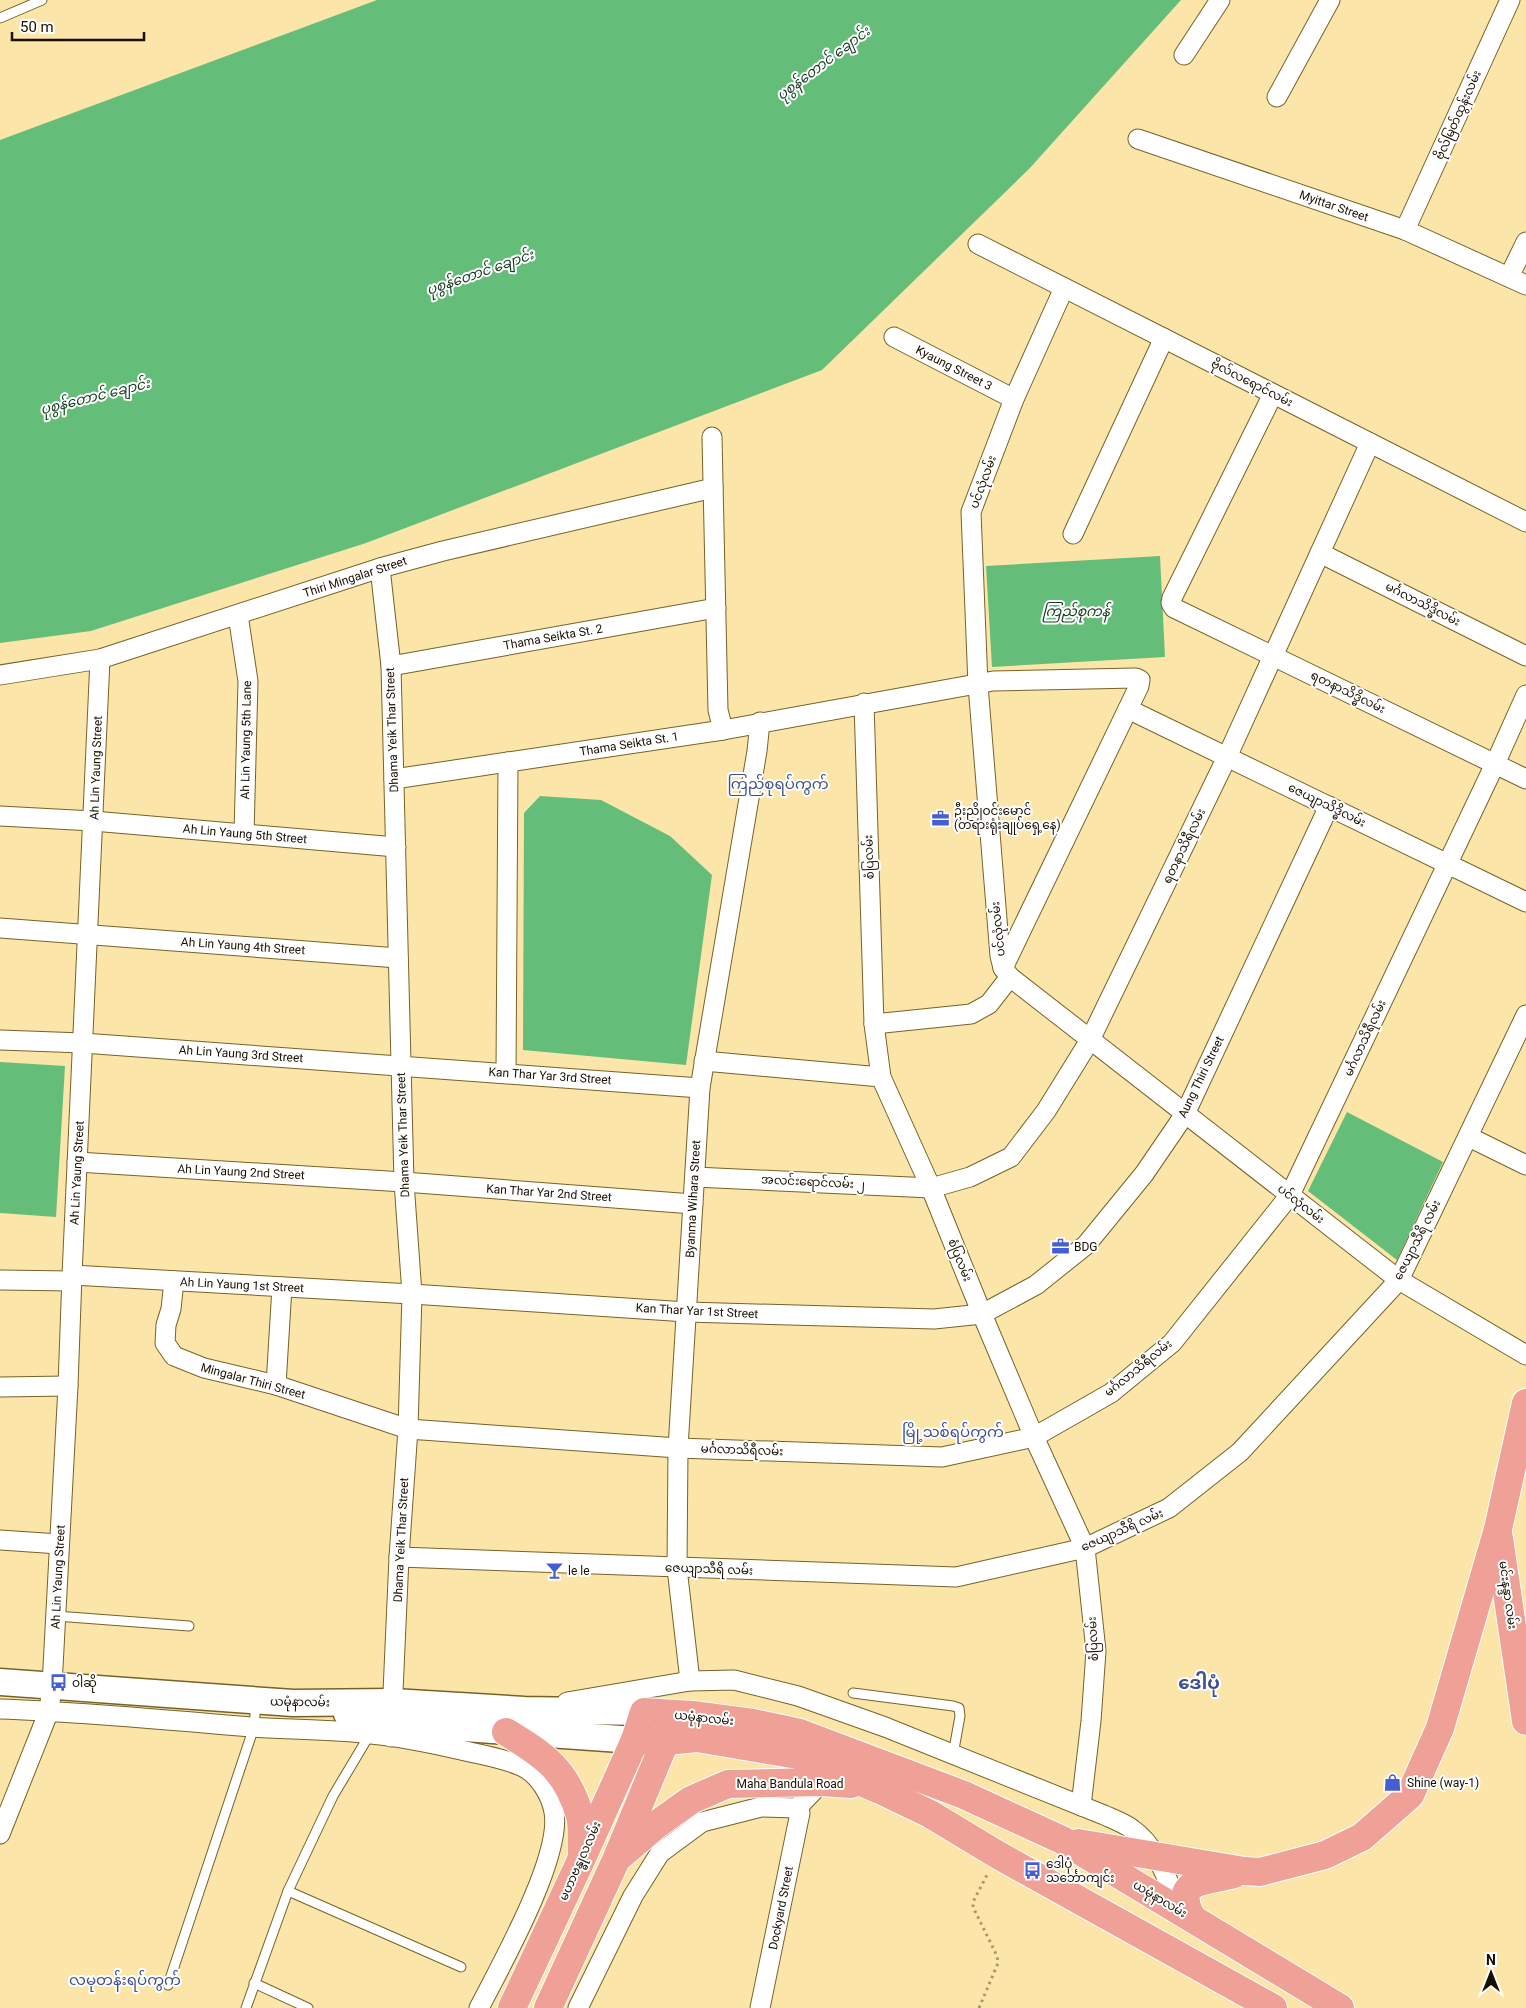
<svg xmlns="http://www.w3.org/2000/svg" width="1526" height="2008" font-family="Roboto,'Noto Sans Myanmar',sans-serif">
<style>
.water{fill:#64be7a}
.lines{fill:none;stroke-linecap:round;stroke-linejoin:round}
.lane-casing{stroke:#776227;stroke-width:11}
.street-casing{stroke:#776227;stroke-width:21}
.secondary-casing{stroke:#776227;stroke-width:29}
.primary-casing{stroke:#fff;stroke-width:30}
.path{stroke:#a9976b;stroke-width:3;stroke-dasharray:2.5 4;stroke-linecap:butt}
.lane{stroke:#fff;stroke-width:9}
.street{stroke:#fff;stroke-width:19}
.secondary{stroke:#fff;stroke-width:26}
.primary{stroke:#efa197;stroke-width:28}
.labels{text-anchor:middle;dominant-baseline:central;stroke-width:4;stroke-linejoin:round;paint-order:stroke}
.street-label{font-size:12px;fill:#170f00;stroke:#fff}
.poi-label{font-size:12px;fill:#170f00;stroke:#fff;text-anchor:start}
.water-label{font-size:14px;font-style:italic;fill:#153a1f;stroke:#fff}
.quarter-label{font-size:15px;fill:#3f508c;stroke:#fff}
.district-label{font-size:18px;font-weight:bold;fill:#3f508c;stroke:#fff}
</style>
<rect width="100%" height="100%" fill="#fce5a8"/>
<g class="water">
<polygon points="377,0 1181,0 1029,169 822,370 366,543 91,631 0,643 0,140"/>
<polygon points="1160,556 1165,657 992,667 986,566"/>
<polygon points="540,796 601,800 670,836 712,875 686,1065 523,1050 524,813"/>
<polygon points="0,1062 65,1066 56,1217 0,1213"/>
<polygon points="1347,1112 1443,1162 1397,1260 1308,1191"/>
</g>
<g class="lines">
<defs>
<g id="lane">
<polyline points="0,18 42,0"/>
<polyline points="56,1616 189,1626"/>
<polyline points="853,1693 953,1706 959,1708 960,1716 953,1755"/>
<polyline points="288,1891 461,1967"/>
<polyline points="254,1983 308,2008"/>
<polyline points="168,1985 254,1727 256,1703"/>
<polyline points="246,2008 288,1891 333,1796 370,1734"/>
</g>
<g id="street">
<polyline points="1184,55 1220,0"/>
<polyline points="1277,97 1330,0"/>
<polyline points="1138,139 1405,230 1526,285"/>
<polyline points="1405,230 1510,0"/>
<polyline points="978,244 1526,522"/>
<polyline points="1509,277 1526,242"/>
<polyline points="1064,288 1014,399 971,512 978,685 1000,956 1003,968 1010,977 1399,1280 1526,1355"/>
<polyline points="894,337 1014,399"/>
<polyline points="1273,394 1172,598 1171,603 1174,608 1526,779"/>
<polyline points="712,437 718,710 723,730"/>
<polyline points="1073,534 1164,338"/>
<polyline points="1320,553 1526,656"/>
<polyline points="380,568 391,666 404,1182 412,1294 408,1429 399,1557 391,1737"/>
<polyline points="238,615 248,681 244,834"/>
<polyline points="391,666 716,608"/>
<polyline points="0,675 100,659 380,568 443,551 713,488"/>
<polyline points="864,703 874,1024 881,1077 931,1188 982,1314 1034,1437 1085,1548 1096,1651 1091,1721 1081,1806"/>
<polyline points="1128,709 1526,902"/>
<polyline points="394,779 723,730 993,681 1136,678 1140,680 1139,686 1003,968"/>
<polyline points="0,816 93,821 396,847"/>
<polyline points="0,928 398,958"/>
<polyline points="874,1024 971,1014 989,1004 1010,977"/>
<polyline points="0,1040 83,1043 700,1088"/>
<polyline points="704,1061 881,1077"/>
<polyline points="506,1073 508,762"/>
<polyline points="1469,1137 1526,1165"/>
<polyline points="77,1162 404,1182 693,1204"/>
<polyline points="695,1177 931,1188 970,1177 1011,1157 1046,1111 1090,1040 1227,757 1370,443"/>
<polyline points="72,1275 412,1294 687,1312 934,1319 982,1314 1036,1285 1086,1245 1144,1174 1185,1114 1329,806"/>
<polyline points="0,1280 72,1281"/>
<polyline points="174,1281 171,1309 166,1325 165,1343 174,1356 204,1368 276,1385 408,1429 678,1448 942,1457 1034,1437 1111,1393 1172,1343 1290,1195 1495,764 1526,695"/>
<polyline points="276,1385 282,1287"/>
<polyline points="0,1387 68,1386"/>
<polyline points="0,1540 59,1544"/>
<polyline points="399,1557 956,1577 1085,1548 1169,1508 1240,1452 1399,1280 1526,1015"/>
<polyline points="690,1681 677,1568 678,1448 700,1088 757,751 760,722"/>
<path d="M567 1702 690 1681 734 1680 798 1696 885 1727 1104 1815C1113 1819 1124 1823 1132 1829 1159 1848 1168 1883 1181 1912"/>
<path d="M0 1709C84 1712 167 1720 251 1727 291 1730 331 1729 371 1734 402 1737 431 1743 461 1750 482 1755 504 1758 523 1767 539 1775 551 1795 554 1812 562 1857 501 1965 479 2008"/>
<polyline points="0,1834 49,1711 52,1686 68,1386 72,1275 100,659"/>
<polyline points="578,2008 633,1896 660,1853 702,1822 761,1807 797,1808 822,1782"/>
<polyline points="760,2008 800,1813 797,1808"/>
</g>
<g id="secondary">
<polyline points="0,1682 293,1703 393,1702 524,1710 644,1712"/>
<polyline points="347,1714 392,1723 635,1740"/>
</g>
<g id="primary">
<polyline points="1499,1538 1526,1721"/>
<path d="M506 1732C544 1755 567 1770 580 1816 583 1827 581 1842 582 1854"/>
<polyline points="635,1740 666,1741 697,1738 798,1755 880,1790 930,1814 998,1855 1273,2008"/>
<polyline points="1078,1843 1244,1871 1260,1872 1325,1855 1362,1837 1410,1795 1440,1728 1498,1529 1526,1403"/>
<polyline points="621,1855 656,1825 691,1800 728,1784 822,1782 851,1784"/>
<path d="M1192 1918C1171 1878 1206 1882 1234 1874"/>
<polyline points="512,2008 582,1858 635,1740 644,1712 693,1715 753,1723 800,1733 964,1795 1062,1840 1340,2008"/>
<polyline points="548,2008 616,1860 672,1725"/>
</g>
</defs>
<use href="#lane" class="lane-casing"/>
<use href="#street" class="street-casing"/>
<use href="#secondary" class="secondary-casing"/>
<use href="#primary" class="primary-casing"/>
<polyline class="path" points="979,2008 998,1963 997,1956 973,1907 973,1902 988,1873"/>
<use href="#lane" class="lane"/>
<use href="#street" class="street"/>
<use href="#secondary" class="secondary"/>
<use href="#primary" class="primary"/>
</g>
<defs>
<symbol id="office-bare" viewBox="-9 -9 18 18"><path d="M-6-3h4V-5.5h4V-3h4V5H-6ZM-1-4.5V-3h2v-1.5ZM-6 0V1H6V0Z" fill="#455ed2" stroke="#fff" stroke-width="2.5" paint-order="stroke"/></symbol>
<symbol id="bar-bare" viewBox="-9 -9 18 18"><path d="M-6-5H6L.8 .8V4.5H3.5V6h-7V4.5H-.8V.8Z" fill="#455ed2" stroke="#fff" stroke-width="2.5" paint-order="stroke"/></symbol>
<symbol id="bus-bare" viewBox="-9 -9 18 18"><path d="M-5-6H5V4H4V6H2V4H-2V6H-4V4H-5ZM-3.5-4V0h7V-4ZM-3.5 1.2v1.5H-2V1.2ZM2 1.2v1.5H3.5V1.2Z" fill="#455ed2" stroke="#fff" stroke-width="2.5" paint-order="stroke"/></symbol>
<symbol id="shop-bare" viewBox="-9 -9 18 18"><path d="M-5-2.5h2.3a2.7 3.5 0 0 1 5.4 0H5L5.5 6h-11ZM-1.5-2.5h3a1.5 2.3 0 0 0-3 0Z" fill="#455ed2" stroke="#fff" stroke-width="2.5" paint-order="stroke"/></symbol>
</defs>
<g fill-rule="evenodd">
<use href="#office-bare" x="928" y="806" width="25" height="25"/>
<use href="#office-bare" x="1048" y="1234" width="25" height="25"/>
<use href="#bar-bare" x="542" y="1558" width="25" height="25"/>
<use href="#bus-bare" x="46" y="1670" width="25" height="25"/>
<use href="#shop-bare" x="1380" y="1770" width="25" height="25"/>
<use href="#bus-bare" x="1020" y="1858" width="25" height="25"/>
</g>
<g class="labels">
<g class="street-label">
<text transform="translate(1458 115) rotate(-66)">ဗိုလ်မြတ်ထွန်းလမ်း</text>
<text transform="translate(1334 206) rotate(19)">Myittar Street</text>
<text transform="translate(954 368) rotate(27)">Kyaung Street 3</text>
<text transform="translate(1252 383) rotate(27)">ဗိုလ်လရောင်လမ်း</text>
<text transform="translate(983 482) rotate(-70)">ပင်လုံလမ်း</text>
<text transform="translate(355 577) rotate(-18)">Thiri Mingalar Street</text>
<text transform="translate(1423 604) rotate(27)">မင်္ဂလာသိဒ္ဓိလမ်း</text>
<text transform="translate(553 637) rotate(-10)">Thama Seikta St. 2</text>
<text transform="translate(1348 692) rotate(26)">ရတနာသိဒ္ဓိလမ်း</text>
<text transform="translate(392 730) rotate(-92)">Dhama Yeik Thar Street</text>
<text transform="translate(246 740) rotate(-89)">Ah Lin Yaung 5th Lane</text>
<text transform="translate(629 744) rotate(-9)">Thama Seikta St. 1</text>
<text transform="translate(96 768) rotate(-88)">Ah Lin Yaung Street</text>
<text transform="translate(1327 805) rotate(26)">ဇေယျာသိဒ္ဓိလမ်း</text>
<text transform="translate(245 834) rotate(5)">Ah Lin Yaung 5th Street</text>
<text transform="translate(1184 846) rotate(-64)">ရတနာသိရီလမ်း</text>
<text transform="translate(869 857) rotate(-92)">စံပြလမ်း</text>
<text transform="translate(998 929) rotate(-96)">ပင်လုံလမ်း</text>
<text transform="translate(243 946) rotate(4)">Ah Lin Yaung 4th Street</text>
<text transform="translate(1365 1038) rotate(-65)">မင်္ဂလာသိရီလမ်း</text>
<text transform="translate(241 1054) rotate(4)">Ah Lin Yaung 3rd Street</text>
<text transform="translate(550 1076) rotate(4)">Kan Thar Yar 3rd Street</text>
<text transform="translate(1201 1077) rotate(-64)">Aung Thiri Street</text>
<text transform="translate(403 1135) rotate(-92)">Dhama Yeik Thar Street</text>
<text transform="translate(241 1172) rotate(3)">Ah Lin Yaung 2nd Street</text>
<text transform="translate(77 1173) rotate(-87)">Ah Lin Yaung Street</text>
<text transform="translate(813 1182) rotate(3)">အလင်းရောင်လမ်း ၂</text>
<text transform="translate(549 1193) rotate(4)">Kan Thar Yar 2nd Street</text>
<text transform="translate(693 1199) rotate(-87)">Byanma Wihara Street</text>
<text transform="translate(1301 1204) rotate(38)">ပင်လုံလမ်း</text>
<text transform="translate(1417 1240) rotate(-63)">ဇေယျာသီရိ လမ်း</text>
<text transform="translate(960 1260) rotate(68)">စံပြလမ်း</text>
<text transform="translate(242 1285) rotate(3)">Ah Lin Yaung 1st Street</text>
<text transform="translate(697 1311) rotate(3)">Kan Thar Yar 1st Street</text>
<text transform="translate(1138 1368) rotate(-39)">မင်္ဂလာသိရီလမ်း</text>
<text transform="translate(253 1381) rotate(15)">Mingalar Thiri Street</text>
<text transform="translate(742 1450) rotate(2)">မင်္ဂလာသိရီလမ်း</text>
<text transform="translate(1122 1530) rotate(-24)">ဇေယျာသီရိ လမ်း</text>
<text transform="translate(401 1540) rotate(-87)">Dhama Yeik Thar Street</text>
<text transform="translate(709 1569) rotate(2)">ဇေယျာသီရိ လမ်း</text>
<text transform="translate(58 1577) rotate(-87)">Ah Lin Yaung Street</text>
<text transform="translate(1508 1595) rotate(82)">မင်းနန္ဒာ လမ်း</text>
<text transform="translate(1093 1639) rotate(-93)">စံပြလမ်း</text>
<text transform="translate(300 1702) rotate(1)">ယမုံနာလမ်း</text>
<text transform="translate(704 1718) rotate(6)">ယမုံနာလမ်း</text>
<text x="790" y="1784">Maha Bandula Road</text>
<text transform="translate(580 1861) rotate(-66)">မဟာဗန္ဓုလလမ်း</text>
<text transform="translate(1160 1899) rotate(31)">ယမုံနာလမ်း</text>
<text transform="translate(781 1908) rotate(-79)">Dockyard Street</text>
</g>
<g class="poi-label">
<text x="954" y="811">ဦးညိုဝင်းမောင်<tspan x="954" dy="14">(တရားရုံးချုပ်ရှေ့နေ)</tspan></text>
<text x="1074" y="1247">BDG</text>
<text x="568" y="1571">le le</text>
<text x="72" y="1683">ဝါဆို</text>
<text x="1407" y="1783">Shine (way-1)</text>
<text x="1046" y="1864">ဒေါပုံ<tspan x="1046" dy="14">သင်္ဘောကျင်း</tspan></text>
</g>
<g class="water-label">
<text transform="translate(823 63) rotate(-37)">ပုစွန်တောင် ချောင်း</text>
<text transform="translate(480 272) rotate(-19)">ပုစွန်တောင် ချောင်း</text>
<text transform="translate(95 396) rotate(-14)">ပုစွန်တောင် ချောင်း</text>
<text x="1076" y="611">ကြည်စုကန်</text>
</g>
<g class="quarter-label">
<text x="778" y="784">ကြည်စုရပ်ကွက်</text>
<text x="953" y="1432">မြို့သစ်ရပ်ကွက်</text>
<text x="125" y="1980">လမုတန်းရပ်ကွက်</text>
</g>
<g class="district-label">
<text x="1199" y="1682">ဒေါပုံ</text>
</g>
</g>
<g transform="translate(1491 1973)" stroke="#ffffff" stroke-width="4" paint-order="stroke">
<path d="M0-4L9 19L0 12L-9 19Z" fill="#170f00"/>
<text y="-8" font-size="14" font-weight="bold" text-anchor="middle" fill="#170f00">N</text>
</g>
<path d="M12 32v8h132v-8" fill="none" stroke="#170f00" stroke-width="2.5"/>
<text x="20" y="32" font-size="15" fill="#170f00" stroke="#ffffff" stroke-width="4" paint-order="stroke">50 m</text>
</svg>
